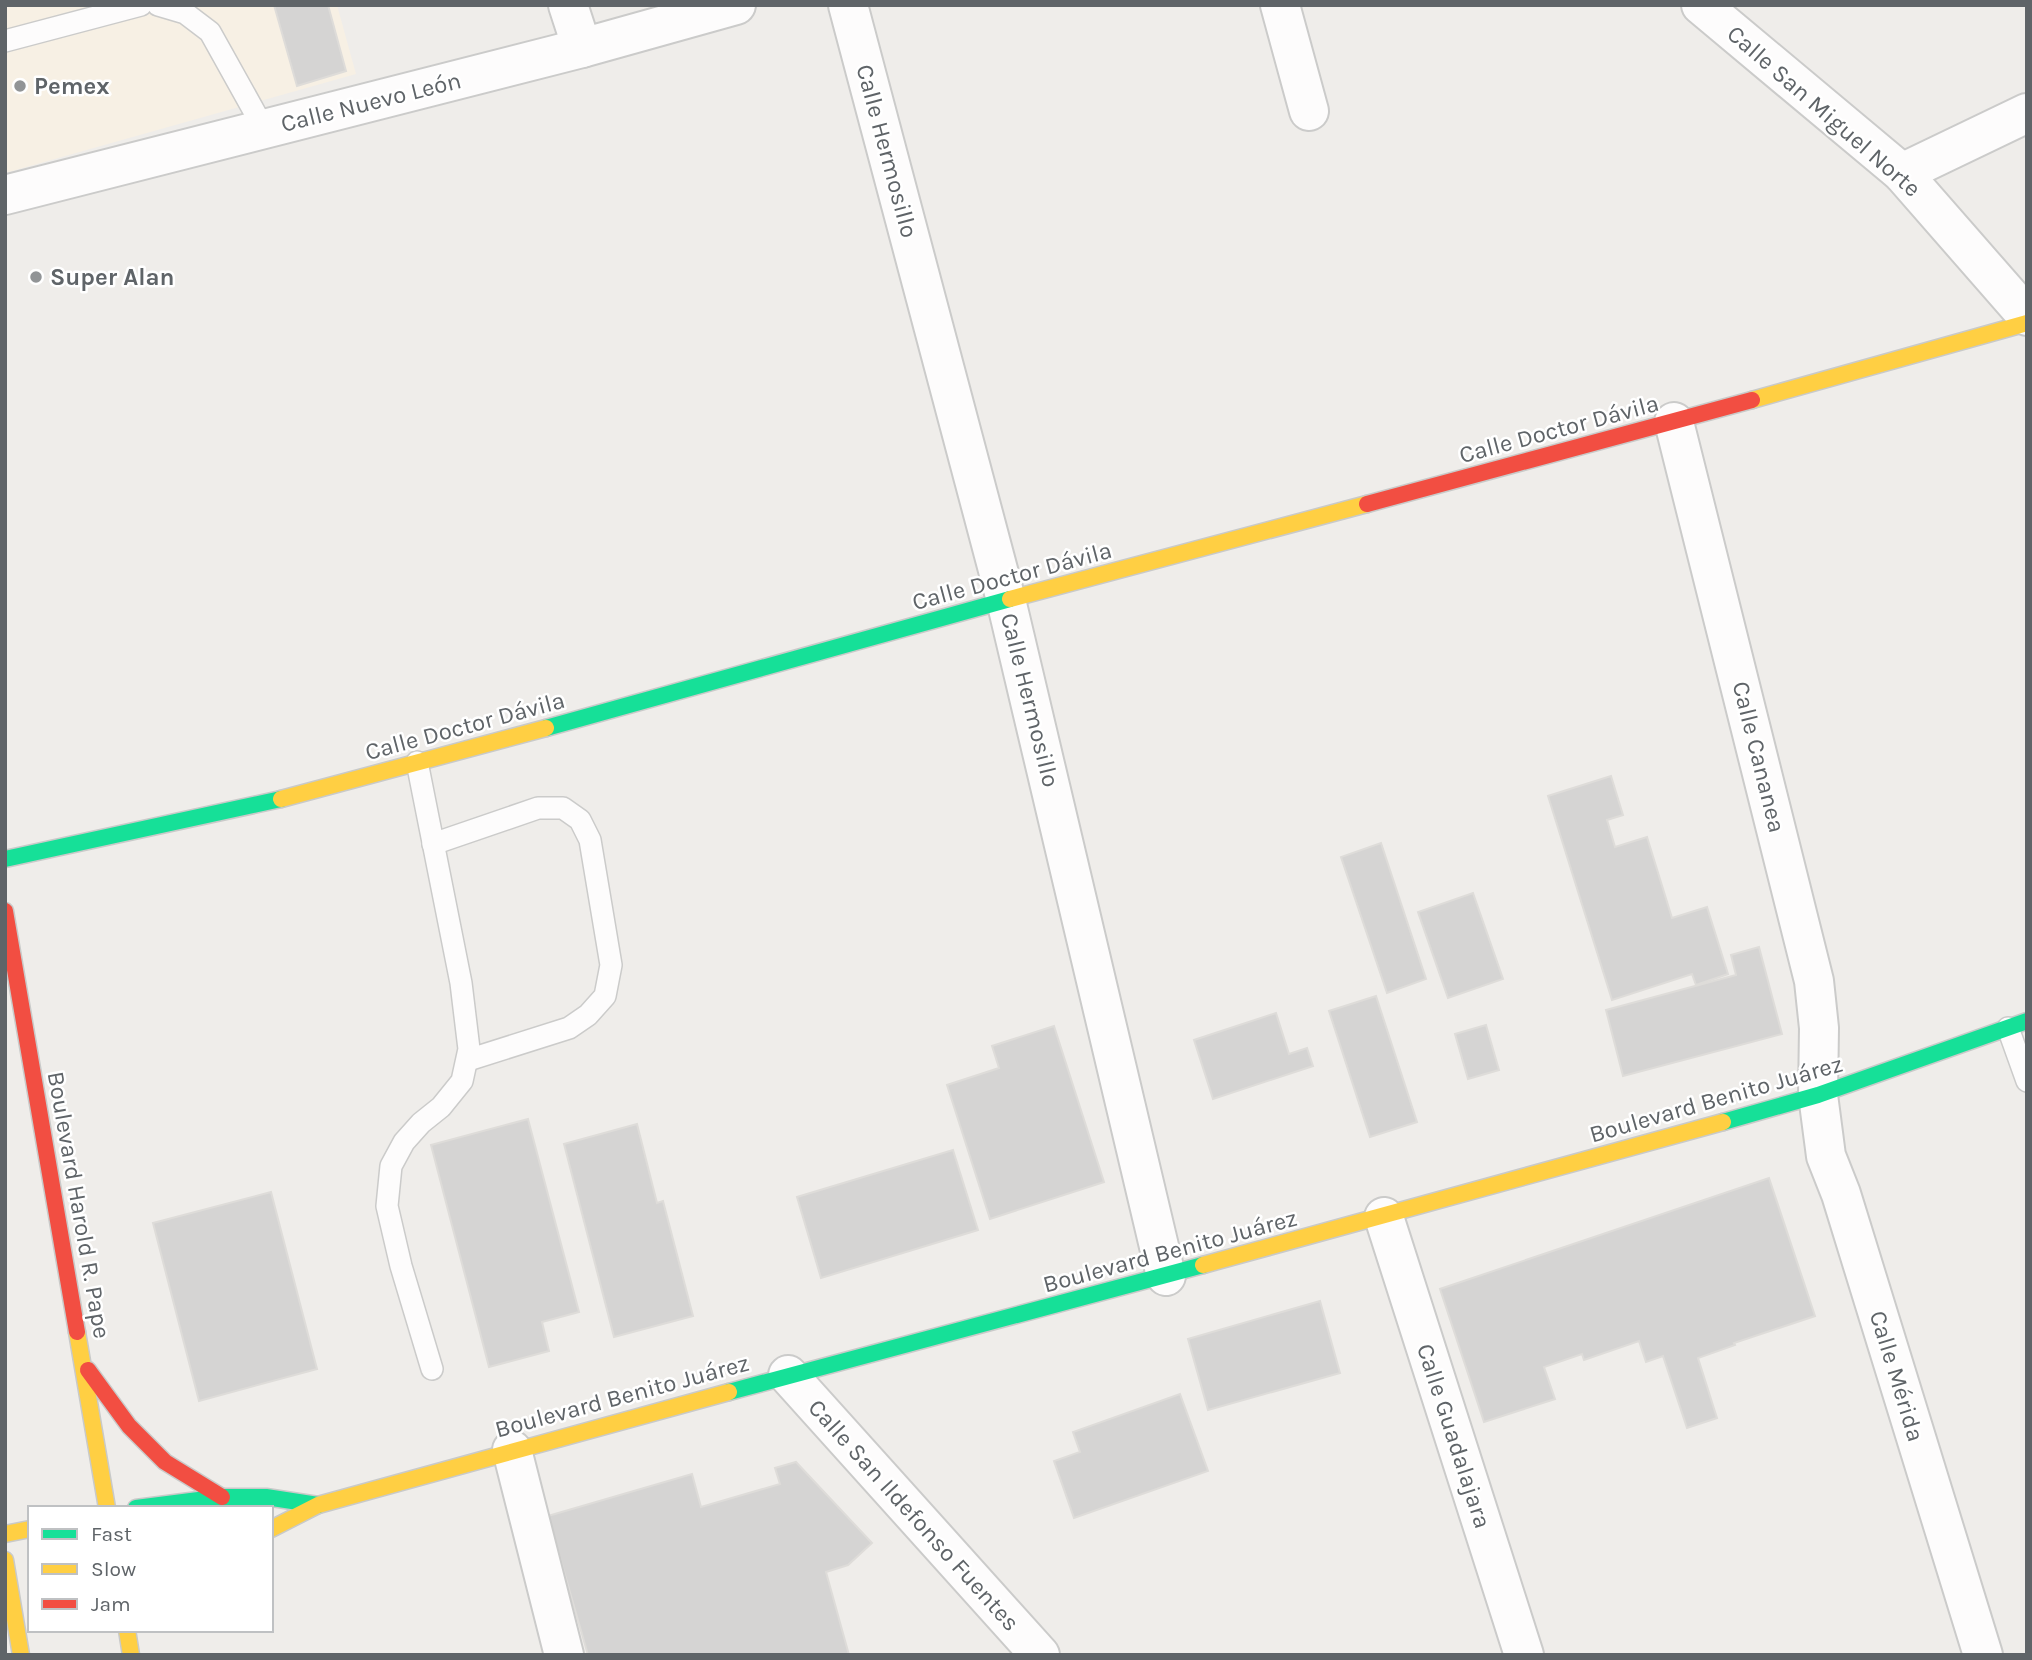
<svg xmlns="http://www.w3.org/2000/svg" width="2032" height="1660" font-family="Karla,sans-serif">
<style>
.commercial{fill:#f7f0e4}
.building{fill:#d5d4d3;stroke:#dedcd9;stroke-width:2}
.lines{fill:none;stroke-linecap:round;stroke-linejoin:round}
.lane-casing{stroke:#cbcbca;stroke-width:24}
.street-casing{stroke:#cbcbca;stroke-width:42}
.fast-casing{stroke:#c9cac9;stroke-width:19}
.slow-casing{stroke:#c9cac9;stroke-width:19}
.jam-casing{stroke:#c9cac9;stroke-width:19}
.lane{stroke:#fdfcfc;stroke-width:21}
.street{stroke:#fdfcfc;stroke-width:38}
.fast{stroke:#16e098;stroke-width:16}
.slow{stroke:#ffcf43;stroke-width:16}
.jam{stroke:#f24e42;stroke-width:16}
.poi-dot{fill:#919496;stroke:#fff;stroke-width:2.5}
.labels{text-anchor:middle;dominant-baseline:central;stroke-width:5;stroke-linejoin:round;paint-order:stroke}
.poi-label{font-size:24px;font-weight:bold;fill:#5f6468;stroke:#fff;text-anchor:start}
.street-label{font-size:24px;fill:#5f6468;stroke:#fff}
</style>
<rect width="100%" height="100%" fill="#efedea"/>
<polygon class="commercial" points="5,5 337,5 356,74 5,173"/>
<g class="building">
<polygon points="274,5 328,5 346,71 297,86"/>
<polygon points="1611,776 1623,815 1607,820 1615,847 1647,837 1672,918 1707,907 1728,974 1696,985 1692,974 1612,1000 1548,796"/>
<polygon points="1381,843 1426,979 1387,993 1341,857"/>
<polygon points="1473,893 1503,979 1448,998 1418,912"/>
<polygon points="1759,947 1782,1034 1623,1076 1606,1010 1736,975 1731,955"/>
<polygon points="1376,996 1417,1122 1370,1137 1329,1011"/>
<polygon points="1276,1013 1289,1054 1307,1048 1313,1066 1213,1099 1194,1040"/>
<polygon points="1486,1025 1499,1070 1468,1079 1455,1034"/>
<polygon points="1054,1026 1104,1182 990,1219 947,1085 999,1068 992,1046"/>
<polygon points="528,1119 579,1312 542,1322 549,1351 489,1367 431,1145"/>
<polygon points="637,1124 657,1203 663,1201 693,1316 614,1337 564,1144"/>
<polygon points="953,1150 978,1230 821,1278 797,1197"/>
<polygon points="1769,1178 1815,1316 1734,1343 1735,1345 1698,1358 1717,1418 1687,1428 1663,1356 1646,1362 1639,1341 1584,1360 1582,1354 1544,1367 1555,1399 1484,1422 1440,1289"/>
<polygon points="271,1192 317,1369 199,1401 153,1223"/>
<polygon points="1320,1301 1340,1373 1208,1410 1188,1339"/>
<polygon points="1180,1394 1208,1471 1074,1518 1054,1461 1080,1452 1073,1432"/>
<polygon points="796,1462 872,1543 848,1565 826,1572 849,1655 588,1655 548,1516 692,1474 701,1507 780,1484 775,1468"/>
</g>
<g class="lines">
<defs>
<g id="lane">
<polyline points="158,5 185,13 210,32 264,129"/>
<polyline points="5,41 141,5"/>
<polyline points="417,762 461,983 469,1049 462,1081 441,1107 421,1123 404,1142 391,1166 387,1206 401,1266 432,1369"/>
<polyline points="433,844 538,808 563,808 580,820 590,840 611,965 605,996 588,1015 569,1028 468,1060"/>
<polyline points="2008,1028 2027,1081"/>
</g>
<g id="street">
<polyline points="568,5 582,48"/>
<polyline points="848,5 1006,600 1166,1276"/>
<polyline points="1280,5 1309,111"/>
<polyline points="1701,5 1902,173 2027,316"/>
<polyline points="1902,173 2027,113"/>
<polyline points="5,195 582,48 736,5"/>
<polyline points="1674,422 1814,981 1819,1028 1818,1095 1826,1156 1841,1194 1983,1655"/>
<polyline points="1384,1217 1524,1655"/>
<polyline points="788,1375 1040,1655"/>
<polyline points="512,1450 564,1655"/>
</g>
<g id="fast">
<polyline points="546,728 1010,599"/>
<polyline points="5,859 281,799"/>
<polyline points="1723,1122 1818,1095 2027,1021"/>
<polyline points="729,1392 1203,1265"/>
<polyline points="136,1508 222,1497 266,1497 318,1505"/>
</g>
<g id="slow">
<polyline points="1752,400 2027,323"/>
<polyline points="1010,599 1367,504"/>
<polyline points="281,799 546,728"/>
<polyline points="1203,1265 1723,1122"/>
<polyline points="77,1332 107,1508"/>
<polyline points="271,1529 318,1505 729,1392"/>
<polyline points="5,1534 30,1529"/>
<polyline points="5,1560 21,1655"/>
<polyline points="127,1630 131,1655"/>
</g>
<g id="jam">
<polyline points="1367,504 1752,400"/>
<polyline points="5,911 77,1332"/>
<polyline points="88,1370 129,1426 165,1462 222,1497"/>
</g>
</defs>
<use href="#lane" class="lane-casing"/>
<use href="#street" class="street-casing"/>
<use href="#fast" class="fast-casing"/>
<use href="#slow" class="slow-casing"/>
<use href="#jam" class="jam-casing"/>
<use href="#lane" class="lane"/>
<use href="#street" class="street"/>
<use href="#fast" class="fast"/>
<use href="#slow" class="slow"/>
<use href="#jam" class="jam"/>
</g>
<g class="poi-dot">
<circle cx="20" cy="86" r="7"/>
<circle cx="36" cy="277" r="7"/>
</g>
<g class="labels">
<g class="poi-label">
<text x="34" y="86">Pemex</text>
<text x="50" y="277">Super Alan</text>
</g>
<g class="street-label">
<text transform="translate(371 102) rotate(-14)">Calle Nuevo León</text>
<text transform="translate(1824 111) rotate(41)">Calle San Miguel Norte</text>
<text transform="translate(887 151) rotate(75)">Calle Hermosillo</text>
<text transform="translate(1559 429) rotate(-15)">Calle Doctor Dávila</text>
<text transform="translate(1012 576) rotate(-15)">Calle Doctor Dávila</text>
<text transform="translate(1030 700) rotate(76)">Calle Hermosillo</text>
<text transform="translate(465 726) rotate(-15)">Calle Doctor Dávila</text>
<text transform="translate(1759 757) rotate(76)">Calle Cananea</text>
<text transform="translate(1716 1099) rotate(-16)">Boulevard Benito Juárez</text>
<text transform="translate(79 1205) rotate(80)">Boulevard Harold R. Pape</text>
<text transform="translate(1170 1251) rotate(-15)">Boulevard Benito Juárez</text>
<text transform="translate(1897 1376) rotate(73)">Calle Mérida</text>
<text transform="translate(622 1396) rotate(-15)">Boulevard Benito Juárez</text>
<text transform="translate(1454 1436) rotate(72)">Calle Guadalajara</text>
<text transform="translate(914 1515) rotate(48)">Calle San Ildefonso Fuentes</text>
</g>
</g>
<rect width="2032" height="1660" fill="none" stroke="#5f6468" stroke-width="14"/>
<rect x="28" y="1506" width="245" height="126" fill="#ffffff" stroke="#bfc1c3" stroke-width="2"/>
<rect x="42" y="1529" width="35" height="10" fill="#16e098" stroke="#bfc1c3" stroke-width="2"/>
<text x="91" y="1541" font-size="21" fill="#5f6468">Fast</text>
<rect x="42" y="1564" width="35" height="10" fill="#ffcf43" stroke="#bfc1c3" stroke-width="2"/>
<text x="91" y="1576" font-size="21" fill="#5f6468">Slow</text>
<rect x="42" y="1599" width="35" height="10" fill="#f24e42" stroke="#bfc1c3" stroke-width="2"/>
<text x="91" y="1611" font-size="21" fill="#5f6468">Jam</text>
</svg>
